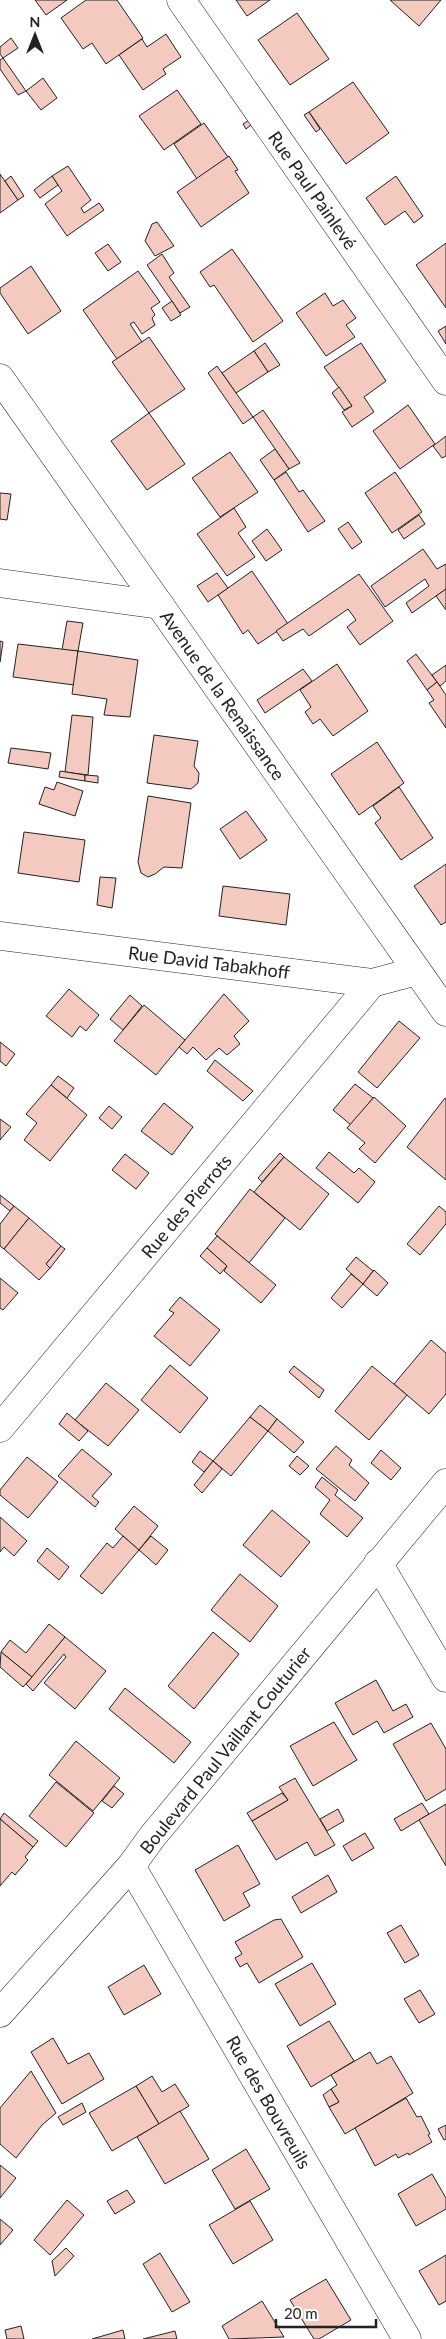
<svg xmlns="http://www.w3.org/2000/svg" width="446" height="2339" font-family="Lato,sans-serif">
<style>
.building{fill:#f3c9c0;stroke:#222}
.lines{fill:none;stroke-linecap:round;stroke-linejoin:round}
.minor-casing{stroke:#222;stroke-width:29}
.minor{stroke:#fff;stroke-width:28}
.labels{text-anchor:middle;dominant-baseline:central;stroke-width:4;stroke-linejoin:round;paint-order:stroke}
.street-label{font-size:18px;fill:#222;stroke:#fff}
</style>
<rect width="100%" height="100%" fill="#fff"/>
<g class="building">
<polygon points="35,0 67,0 46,15"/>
<polygon points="86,0 117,0 143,38 106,64 92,43 83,49 61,18"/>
<polygon points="236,0 270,0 247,16"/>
<polygon points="390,0 441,0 419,26"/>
<polygon points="297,13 329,59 290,85 258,40"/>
<polygon points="166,34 181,57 163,69 166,74 143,90 119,55 142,39 147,47"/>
<polygon points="11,38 18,48 3,58 0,54 0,47"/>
<polygon points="3,58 26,91 18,95 0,69 0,60"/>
<polygon points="43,78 57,98 41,110 26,91"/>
<polygon points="353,82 389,133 346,164 309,112"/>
<polygon points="177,90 201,124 164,150 139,116"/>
<polygon points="309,112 320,129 316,132 304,115"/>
<polygon points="249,120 252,124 246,129 243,124"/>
<polygon points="204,123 228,157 197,179 174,144"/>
<polygon points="229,156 238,170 235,171 249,193 201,227 177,192"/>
<polygon points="68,166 91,200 81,208 84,213 99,203 104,210 67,236 45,204 62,191 52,176"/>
<polygon points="0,174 18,200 0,213"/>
<polygon points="11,176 24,196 18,200 5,181"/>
<polygon points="52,176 58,185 40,198 34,190"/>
<polygon points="396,176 423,216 414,223 405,211 385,225 366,198"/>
<polygon points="157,222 174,246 155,256 145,241 152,224"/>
<polygon points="446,243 446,308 416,265"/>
<polygon points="108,244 121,262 108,271 95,253"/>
<polygon points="232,249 283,321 253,342 214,285 210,287 200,272"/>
<polygon points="162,254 174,273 169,277 190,307 180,313 147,265"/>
<polygon points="31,266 61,311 28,334 0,293 0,288"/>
<polygon points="138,271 160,302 151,308 155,315 152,318 155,325 142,334 134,322 130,324 142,342 117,359 83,310"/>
<polygon points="325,293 333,306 343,300 356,318 346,325 355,337 326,356 296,313"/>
<polygon points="172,301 181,315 171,321 162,308"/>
<polygon points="446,326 446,344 438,331"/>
<polygon points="149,337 185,389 149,413 112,362"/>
<polygon points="265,343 280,365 268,372 254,351"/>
<polygon points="361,343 386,381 364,397 374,412 352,427 342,412 352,406 324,367"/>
<polygon points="254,351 268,372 236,393 222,373"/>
<polygon points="217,366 253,417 243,424 208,373"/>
<polygon points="339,387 352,406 344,410 332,393"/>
<polygon points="408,405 435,444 400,469 373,431"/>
<polygon points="263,410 300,463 289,469 253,417"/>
<polygon points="149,413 185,464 147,490 111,441"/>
<polygon points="446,436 446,456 442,458 433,446"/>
<polygon points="275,449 289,469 274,480 260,460"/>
<polygon points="230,452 258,492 220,517 192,478"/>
<polygon points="286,472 299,492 303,490 325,521 308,532 274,480"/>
<polygon points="395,472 422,512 392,533 365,493"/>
<polygon points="0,493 11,494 7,520 0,519"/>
<polygon points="234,508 246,527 238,533 255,557 227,576 197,534"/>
<polygon points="419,515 425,524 404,539 398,530"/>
<polygon points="348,522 362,542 352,549 338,529"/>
<polygon points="267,529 282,550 266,561 252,541"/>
<polygon points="423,549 437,569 446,564 446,589 412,613 406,603 429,586 425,579 385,607 371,586"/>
<polygon points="252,571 288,624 258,644 248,630 243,634 218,595"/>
<polygon points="217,573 228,588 208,602 197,586"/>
<polygon points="359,574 393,621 360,645 347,627 356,620 348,609 309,636 303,629 283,641 276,631"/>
<polygon points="446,589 446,610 436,596"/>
<polygon points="67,621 83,623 78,651 62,650"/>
<polygon points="0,641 3,642 0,662"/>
<polygon points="18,644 78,651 74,685 13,677"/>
<polygon points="78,651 138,660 130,717 104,715 107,699 72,694"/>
<polygon points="416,654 437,682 427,690 407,661"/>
<polygon points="337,664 368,711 333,736 320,719 313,724 305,712 311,707 300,690"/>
<polygon points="446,665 446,681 440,686 432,675"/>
<polygon points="303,669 312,681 265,713 257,700"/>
<polygon points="437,682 446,695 446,728 429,703 434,700 427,690"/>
<polygon points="72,715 93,717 88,775 65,772"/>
<polygon points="154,735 198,741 194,766 199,773 198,783 191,789 147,783"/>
<polygon points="377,742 404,783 359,815 331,774"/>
<polygon points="11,748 51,753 48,769 8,763"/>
<polygon points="60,771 85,775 85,781 59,777"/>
<polygon points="85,775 98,776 98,783 85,781"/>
<polygon points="57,782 83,791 75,816 39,804 45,787 54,790"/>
<polygon points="399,787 433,838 401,860 375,823 381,818 373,806"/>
<polygon points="148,796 191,803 182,868 164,867 155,874 148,877 141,873 138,862"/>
<polygon points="246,811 267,840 240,859 220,829"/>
<polygon points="24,832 85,840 79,882 18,873"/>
<polygon points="446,864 446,922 441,925 414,886"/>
<polygon points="100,877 116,878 112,908 97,905"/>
<polygon points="223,886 290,894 286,925 219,916"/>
<polygon points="69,989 99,1015 86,1031 80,1026 72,1037 46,1016"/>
<polygon points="224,994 249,1021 234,1036 240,1044 227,1055 219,1048 206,1060 193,1047 187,1054 179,1047"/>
<polygon points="130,995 142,1006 123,1030 110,1019"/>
<polygon points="144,1005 185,1040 156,1075 114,1041"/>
<polygon points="399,1021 420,1038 377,1088 358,1072"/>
<polygon points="0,1042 15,1054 6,1066 0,1061"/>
<polygon points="215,1060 253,1091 243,1101 207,1071"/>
<polygon points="58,1076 74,1088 67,1098 51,1085"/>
<polygon points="355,1084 373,1098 351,1125 333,1110"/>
<polygon points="51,1085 87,1115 50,1161 24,1140 37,1123 26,1114"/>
<polygon points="374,1097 406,1126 375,1163 359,1149 365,1143 347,1128"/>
<polygon points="445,1098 446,1100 446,1180 407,1147"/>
<polygon points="164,1103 193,1127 172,1155 141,1131"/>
<polygon points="109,1106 122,1117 112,1129 99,1118"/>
<polygon points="0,1119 11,1127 0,1140"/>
<polygon points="329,1152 354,1173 359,1168 375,1182 358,1203 316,1168"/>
<polygon points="280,1153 284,1157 262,1182 258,1178"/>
<polygon points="125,1154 149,1173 136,1189 112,1170"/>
<polygon points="284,1157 329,1194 300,1230 254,1192"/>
<polygon points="250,1189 285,1218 249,1263 215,1234"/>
<polygon points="0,1195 14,1206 10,1211 0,1203"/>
<polygon points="14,1206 29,1218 4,1249 0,1246 0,1224"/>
<polygon points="439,1206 446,1212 446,1224 420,1255 407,1244"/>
<polygon points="29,1218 61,1246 46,1264 50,1268 39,1280 4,1249"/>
<polygon points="217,1236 276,1285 261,1303 224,1271 227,1266 207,1248"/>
<polygon points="61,1246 65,1249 50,1268 46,1264"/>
<polygon points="207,1248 227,1266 220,1274 200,1256"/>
<polygon points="356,1257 373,1271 363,1284 346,1269"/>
<polygon points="374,1270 388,1283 377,1296 363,1284"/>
<polygon points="351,1274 363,1284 342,1308 331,1298"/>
<polygon points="0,1278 18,1293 3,1310 0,1308"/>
<polygon points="180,1297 220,1330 190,1366 154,1336 174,1313 169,1310"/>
<polygon points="431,1340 446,1353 446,1394 429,1414 394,1384"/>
<polygon points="170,1365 208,1398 180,1433 141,1400"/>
<polygon points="294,1366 324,1390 319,1398 289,1372"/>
<polygon points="372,1366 407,1395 369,1440 335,1411"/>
<polygon points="106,1383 139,1410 108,1446 75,1420"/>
<polygon points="260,1405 277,1419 268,1431 250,1417"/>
<polygon points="67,1413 88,1431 79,1441 59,1424"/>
<polygon points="250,1417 268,1431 231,1476 213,1461"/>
<polygon points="277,1419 304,1442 294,1453 268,1431"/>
<polygon points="336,1446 352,1460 349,1465 369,1483 355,1501 316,1469"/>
<polygon points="82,1449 112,1474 92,1496 99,1502 95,1507 58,1476"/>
<polygon points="381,1450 401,1468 391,1480 371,1463"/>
<polygon points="200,1451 213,1461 204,1472 192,1462"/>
<polygon points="297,1456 309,1466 300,1475 289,1466"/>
<polygon points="27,1457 58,1482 28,1518 0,1495 0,1490"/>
<polygon points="213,1461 222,1469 202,1493 194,1485"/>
<polygon points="322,1477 338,1490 335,1495 363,1518 347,1537 320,1514 330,1500 315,1487"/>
<polygon points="134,1506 158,1526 139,1550 115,1529"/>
<polygon points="272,1510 310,1542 281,1577 243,1545"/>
<polygon points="0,1517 27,1541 14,1556 4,1547 0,1552"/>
<polygon points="123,1536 139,1550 102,1594 80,1576 107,1543 113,1548"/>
<polygon points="151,1536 168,1550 156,1565 139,1550"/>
<polygon points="47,1548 69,1567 59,1580 37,1561"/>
<polygon points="240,1574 278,1606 250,1642 211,1610"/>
<polygon points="49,1624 65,1637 32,1677 1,1652 10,1640 26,1653"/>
<polygon points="213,1632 239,1654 194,1709 168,1686"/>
<polygon points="65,1637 106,1671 75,1709 44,1683 66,1657 64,1654 33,1691 26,1684"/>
<polygon points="1,1652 32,1677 23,1687 0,1667"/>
<polygon points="376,1680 393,1711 406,1704 413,1717 384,1733 377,1721 353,1735 335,1703"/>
<polygon points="125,1688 191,1742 174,1763 109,1709"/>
<polygon points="334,1722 357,1760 313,1786 290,1746"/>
<polygon points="431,1723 446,1749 446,1789 426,1801 393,1744"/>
<polygon points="76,1741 120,1778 93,1811 49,1775"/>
<polygon points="295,1778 335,1845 315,1856 307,1842 276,1860 252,1821 288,1800 279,1787"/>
<polygon points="56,1782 94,1813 66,1847 29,1816"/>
<polygon points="114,1786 124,1794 112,1808 102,1801"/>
<polygon points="282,1793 288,1800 252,1821 247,1813"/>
<polygon points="422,1803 429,1814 401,1831 394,1819"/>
<polygon points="446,1804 446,1866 419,1820"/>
<polygon points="338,1809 344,1821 327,1831 320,1819"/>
<polygon points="4,1813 38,1841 33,1847 0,1819"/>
<polygon points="0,1819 33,1847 25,1857 28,1860 15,1875 12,1872 0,1886"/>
<polygon points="365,1833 374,1848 352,1861 343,1846"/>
<polygon points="238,1845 260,1884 243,1893 250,1906 224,1921 195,1870"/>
<polygon points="328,1875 337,1892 301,1913 292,1897"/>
<polygon points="281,1919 303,1957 259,1983 247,1963 240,1967 235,1958 242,1954 235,1942 274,1920"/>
<polygon points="401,1925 419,1955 405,1963 387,1933"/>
<polygon points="312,1963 336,2004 300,2026 275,1984"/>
<polygon points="144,1965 161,1994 124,2015 108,1987"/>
<polygon points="420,1990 435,2014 419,2023 404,1999"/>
<polygon points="329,2021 354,2061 311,2087 287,2046"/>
<polygon points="53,2038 68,2064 89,2053 104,2079 62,2104 31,2052"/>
<polygon points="370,2052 377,2064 391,2056 413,2093 345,2134 329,2107 339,2102 331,2089 337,2085 331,2075"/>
<polygon points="31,2071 56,2113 42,2125 16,2158 0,2144 0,2108"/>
<polygon points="152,2076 162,2092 175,2084 189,2106 159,2124 136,2086"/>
<polygon points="136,2086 159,2124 112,2151 89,2113"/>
<polygon points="331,2089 339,2102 329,2107 323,2095"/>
<polygon points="406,2098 417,2117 421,2116 430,2134 428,2135 432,2142 409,2155 408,2153 398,2158 396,2154 375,2166 355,2128"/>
<polygon points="82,2103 86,2112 63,2125 58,2117"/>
<polygon points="180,2111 209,2159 165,2184 137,2137"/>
<polygon points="446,2125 446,2139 444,2140 438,2129"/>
<polygon points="246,2149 270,2189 235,2209 212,2170"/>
<polygon points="0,2165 16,2178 0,2198"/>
<polygon points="432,2174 446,2198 446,2209 416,2226 398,2194"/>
<polygon points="127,2190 135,2202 115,2214 107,2201"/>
<polygon points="67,2200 84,2215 50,2255 34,2240"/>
<polygon points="250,2201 273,2240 233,2264 209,2225"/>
<polygon points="0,2219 13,2230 0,2245"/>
<polygon points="66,2248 74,2256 55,2276 52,2261"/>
<polygon points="160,2253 190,2302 172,2312 143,2264"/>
<polygon points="446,2255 446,2301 439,2305 419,2271"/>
<polygon points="326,2279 351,2320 319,2339 314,2339 290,2300"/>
<polygon points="262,2301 284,2337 229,2339 222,2326"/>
<polygon points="21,2326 24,2339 7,2339 5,2330"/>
<polygon points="123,2330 125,2339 92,2339"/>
<polygon points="175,2331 177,2339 143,2339"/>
</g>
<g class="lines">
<defs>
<g id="minor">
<polyline points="181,0 446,381"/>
<polyline points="0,378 446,1012"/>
<polyline points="0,583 160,605"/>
<polyline points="0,936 372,983 417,971"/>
<polyline points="0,1428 372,983"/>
<polyline points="378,1563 446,1678"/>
<polyline points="131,1866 407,2339"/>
<polyline points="0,2013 131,1866 152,1837 446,1483"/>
</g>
</defs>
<use href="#minor" class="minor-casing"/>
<use href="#minor" class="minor"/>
</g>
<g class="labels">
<g class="street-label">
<text transform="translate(313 190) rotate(55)">Rue Paul Painlevé</text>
<text transform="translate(223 695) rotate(55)">Avenue de la Renaissance</text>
<text transform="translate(209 962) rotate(7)">Rue David Tabakhoff</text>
<text transform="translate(186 1206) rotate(-50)">Rue des Pierrots</text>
<text transform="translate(225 1750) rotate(-51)">Boulevard Paul Vaillant Couturier</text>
<text transform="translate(269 2102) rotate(60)">Rue des Bouvreuils</text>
</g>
</g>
<g transform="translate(35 35)" stroke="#ffffff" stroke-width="4" paint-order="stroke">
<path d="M0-4L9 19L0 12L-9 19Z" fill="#222222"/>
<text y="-8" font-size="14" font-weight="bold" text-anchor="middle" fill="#222222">N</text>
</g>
<path d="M276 2319v8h100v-8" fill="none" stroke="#222222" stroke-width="2.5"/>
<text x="284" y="2319" font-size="15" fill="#222222" stroke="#ffffff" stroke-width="4" paint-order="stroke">20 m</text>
</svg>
